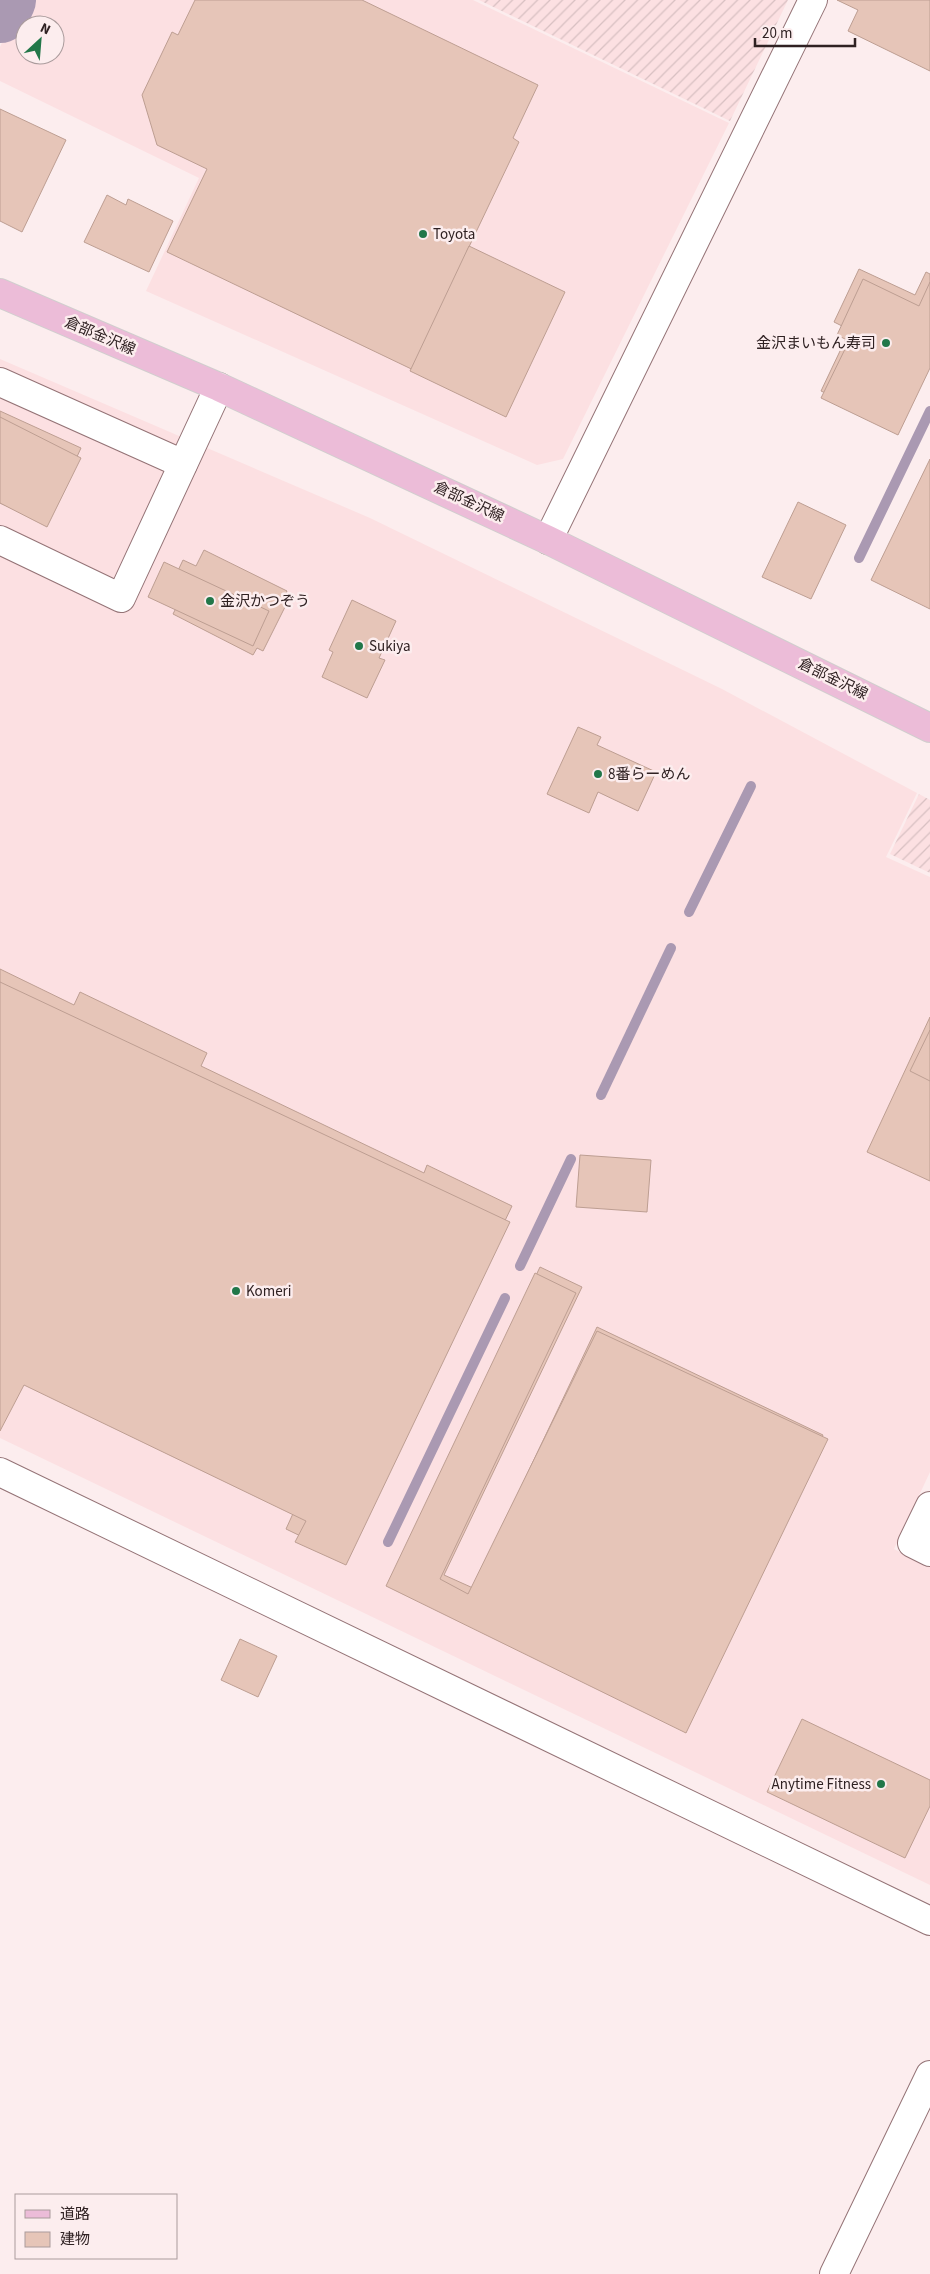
<svg xmlns="http://www.w3.org/2000/svg" width="930" height="2274" font-family="'Source Sans 3','Noto Sans JP',sans-serif">
<style>
.built{fill:#fce0e2;fill-rule:evenodd}
.industrial{fill:url(#industrial-furrows)}
.lines{fill:none;stroke-linecap:round;stroke-linejoin:round}
.stream{stroke:#aa99b2;stroke-width:10}
.river{stroke:#aa99b2;stroke-width:60}
.building{fill:#e6c5b8;stroke:#bd9e92}
.minor-casing{stroke:#947376;stroke-width:30}
.major-casing{stroke:#d1cece;stroke-width:30}
.minor{stroke:#fff;stroke-width:28}
.major{stroke:#ecbcd8;stroke-width:28}
.poi-dot{fill:#227749;stroke:#fcedee;stroke-width:2}
.labels{text-anchor:middle;dominant-baseline:central;stroke-width:5;stroke-linejoin:round;paint-order:stroke}
.poi-label{font-size:15px;fill:#2f2122;stroke:#fcedee;text-anchor:start}
.street-label{font-size:15px;fill:#2f2122;stroke:#fcedee}
</style>
<defs>
<pattern id="industrial-furrows" width="10" height="10" patternUnits="userSpaceOnUse" patternTransform="scale(1.25)"><rect width="10" height="10" fill="#fce0e2"/><path d="M-1 1l2-2M0 10L10 0M9 11l2-2" fill="none" stroke="#d8c0c2"/></pattern>
</defs>
<rect width="100%" height="100%" fill="#fcedee"/>
<g class="built">
<path d="M22 0H473L729 123 563 459 537 465 146 291 199 178 0 81V47ZM25 25H55V55H25Z"/>
<polygon points="0,359 370,518 722,689 917,793 886,857 930,877 930,1472 894,1549 930,1567 930,1885 0,1438"/>
</g>
<g class="industrial">
<polygon points="479,0 788,0 730,121"/>
<polygon points="919,794 930,800 930,873 890,854"/>
</g>
<g class="lines">
<g class="stream">
<polyline points="859,558 930,411"/>
<polyline points="689,912 751,786"/>
<polyline points="601,1095 671,948"/>
<polyline points="520,1266 571,1159"/>
<polyline points="388,1542 505,1298"/>
</g>
<polyline class="river" points="0,13 6,0"/>
</g>
<g class="building">
<polygon points="195,0 362,0 538,85 513,138 519,142 467,251 554,292 497,410 167,252 207,169 157,145 142,95 172,32 178,35"/>
<polygon points="837,0 930,0 930,71 848,31 858,10"/>
<polygon points="0,109 66,140 22,232 0,221"/>
<polygon points="107,195 126,205 128,199 173,221 149,272 84,242"/>
<polygon points="469,246 565,292 506,417 410,371"/>
<polygon points="859,269 915,295 926,272 930,274 930,365 900,428 821,391 850,330 834,322"/>
<polygon points="863,279 919,306 930,282 930,368 898,435 821,398 849,341 837,335"/>
<polygon points="0,411 81,448 46,524 0,503"/>
<polygon points="0,417 81,458 47,527 0,503"/>
<polygon points="930,459 930,609 871,580"/>
<polygon points="798,502 846,525 811,599 762,577"/>
<polygon points="204,550 287,591 284,597 289,599 263,651 257,648 253,655 173,614 176,608 163,602 183,560 196,566"/>
<polygon points="164,562 269,611 253,646 148,597"/>
<polygon points="352,600 396,621 379,658 385,660 367,698 322,677 333,652 329,650"/>
<polygon points="578,727 601,737 597,745 656,772 638,811 598,792 589,813 547,794"/>
<polygon points="0,969 74,1005 80,992 207,1053 201,1066 424,1173 427,1165 512,1206 344,1557 286,1529 296,1507 23,1376 0,1422"/>
<polygon points="0,982 510,1222 346,1565 295,1542 306,1521 24,1385 0,1431"/>
<polygon points="930,1017 930,1181 867,1152"/>
<polygon points="930,1030 930,1081 910,1071"/>
<polygon points="580,1155 651,1160 647,1212 576,1207"/>
<polygon points="540,1267 582,1287 444,1575 473,1588 597,1327 823,1435 685,1726 389,1585"/>
<polygon points="535,1273 576,1293 440,1579 468,1594 597,1331 828,1439 686,1733 386,1586"/>
<polygon points="240,1639 277,1656 258,1697 221,1680"/>
<polygon points="802,1719 930,1780 930,1806 905,1858 767,1792"/>
</g>
<g class="lines">
<defs>
<g id="minor">
<polyline points="0,382 183,464"/>
<polyline points="0,540 121,598 219,387"/>
<polyline points="548,540 813,0"/>
<polyline points="0,1472 930,1921"/>
<polyline points="930,1506 912,1543 930,1552"/>
<polyline points="834,2274 930,2075"/>
</g>
<polyline id="major" points="0,293 219,387 548,540 930,728"/>
</defs>
<use href="#minor" class="minor-casing"/>
<use href="#major" class="major-casing"/>
<use href="#minor" class="minor"/>
<use href="#major" class="major"/>
</g>
<g class="poi-dot">
<circle cx="423" cy="234" r="5"/>
<circle cx="886" cy="343" r="5"/>
<circle cx="210" cy="601" r="5"/>
<circle cx="359" cy="646" r="5"/>
<circle cx="598" cy="774" r="5"/>
<circle cx="236" cy="1291" r="5"/>
<circle cx="881" cy="1784" r="5"/>
</g>
<g class="labels">
<g class="poi-label">
<text x="433" y="234">Toyota</text>
<text x="876" y="343" text-anchor="end">金沢まいもん寿司</text>
<text x="220" y="601">金沢かつぞう</text>
<text x="369" y="646">Sukiya</text>
<text x="608" y="774">8番らーめん</text>
<text x="246" y="1291">Komeri</text>
<text x="871" y="1784" text-anchor="end">Anytime Fitness</text>
</g>
<g class="street-label">
<text transform="translate(100 336) rotate(23)">倉部金沢線</text>
<text transform="translate(469 502) rotate(25)">倉部金沢線</text>
<text transform="translate(833 679) rotate(26)">倉部金沢線</text>
</g>
</g>
<rect x="15" y="2194" width="162" height="65" fill="#fcedee" stroke="#aa9b9c"/>
<rect x="25" y="2210" width="25" height="8" fill="#ecbcd8" stroke="#aa9b9c"/>
<text x="60" y="2219" font-size="15" fill="#2f2122">道路</text>
<rect x="25" y="2232" width="25" height="15" fill="#e6c5b8" stroke="#aa9b9c"/>
<text x="60" y="2244" font-size="15" fill="#2f2122">建物</text>
<g transform="translate(40 40) rotate(26)"><circle r="24" fill="#fcedee" stroke="#aa9b9c"/>
<path d="M0-4L9 19L0 12L-9 19Z" fill="#227749"/>
<text y="-8" font-size="14" font-weight="bold" text-anchor="middle" fill="#2f2122">N</text>
</g>
<path d="M755 38v8h100v-8" fill="none" stroke="#2f2122" stroke-width="2.5"/>
<text x="762" y="38" font-size="15" fill="#2f2122" stroke="#fcedee" stroke-width="4" paint-order="stroke">20 m</text>
</svg>
